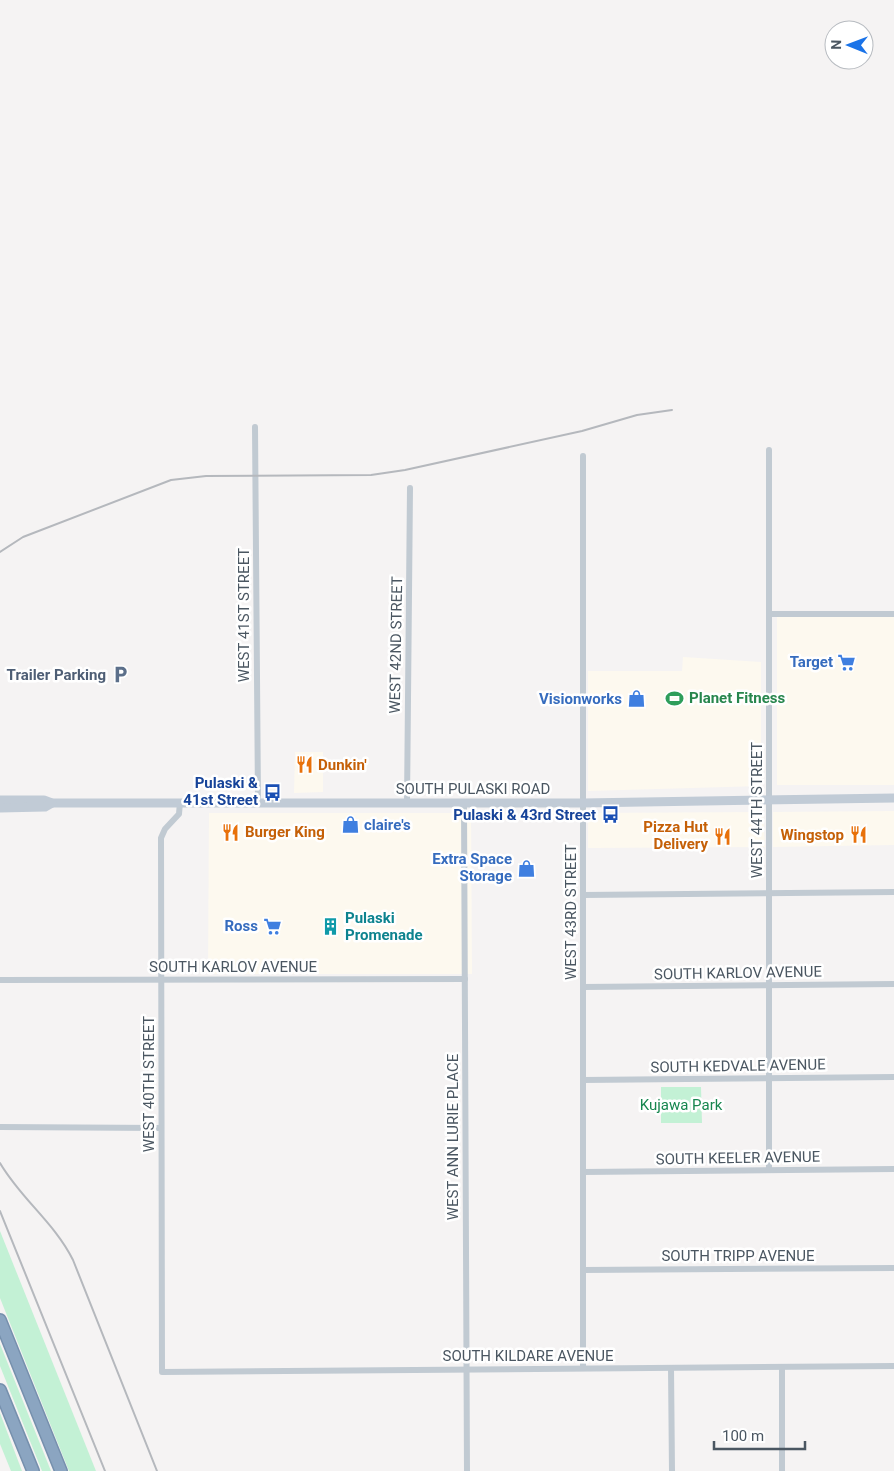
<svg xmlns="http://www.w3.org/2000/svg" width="894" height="1471" font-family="Roboto,sans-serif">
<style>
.commercial{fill:#fdf9ef}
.green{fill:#c3f1d5}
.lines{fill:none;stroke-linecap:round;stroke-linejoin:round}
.motorway-casing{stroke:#7690ad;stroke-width:14}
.minor{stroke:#c1cad2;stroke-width:6}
.secondary{stroke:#c1cbd6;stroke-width:9}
.motorway{stroke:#8ba5c1;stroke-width:11}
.rail{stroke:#b5b8bd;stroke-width:2}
.labels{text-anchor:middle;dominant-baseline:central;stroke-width:5;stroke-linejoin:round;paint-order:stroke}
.street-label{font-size:15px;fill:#4a5661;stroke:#fff}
.shop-label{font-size:15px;font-weight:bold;fill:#366cbe;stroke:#fff;text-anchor:end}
.service-label{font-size:15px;font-weight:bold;fill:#4e5e75;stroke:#fff;text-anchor:end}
.leisure-label{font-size:15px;font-weight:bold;fill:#27864d;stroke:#fff;text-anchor:start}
.food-label{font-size:15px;font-weight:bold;fill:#c56008;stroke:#fff;text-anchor:start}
.transit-label{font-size:15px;font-weight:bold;fill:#164399;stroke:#fff;text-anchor:end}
.culture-label{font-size:15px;font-weight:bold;fill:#0d838f;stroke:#fff;text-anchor:start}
.park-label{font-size:15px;fill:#17864f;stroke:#fff}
</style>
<rect width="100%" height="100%" fill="#f5f3f3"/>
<g class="commercial">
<polygon points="894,615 894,785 777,785 777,617"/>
<polygon points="683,657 761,662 761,786 588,791 588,671 682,671"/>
<polygon points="295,752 323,752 323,792 294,793"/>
<polygon points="894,811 894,845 773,847 773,812"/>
<polygon points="763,812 765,847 588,848 588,813"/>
<polygon points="209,813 471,813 472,974 208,974"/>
</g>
<g class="green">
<polygon points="661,1087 701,1087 702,1123 661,1123"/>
<polygon points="0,1231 96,1471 69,1471 0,1298"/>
<polygon points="0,1344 51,1471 42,1471 0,1366"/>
<polygon points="0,1413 22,1471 11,1471 0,1444"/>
</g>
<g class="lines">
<defs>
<g id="motorway">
<polyline points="0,1320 61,1471"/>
<polyline points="0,1390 33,1471"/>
</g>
</defs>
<use href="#motorway" class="motorway-casing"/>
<g class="minor">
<polyline points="255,427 258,802"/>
<polyline points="769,614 894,614"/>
<polyline points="180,802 179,814 165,829 161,838 162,1372 894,1366"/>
<polyline points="407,803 410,488"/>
<polyline points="464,803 467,1471"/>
<polyline points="583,895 894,892"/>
<polyline points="0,980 465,979"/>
<polyline points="583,987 894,984"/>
<polyline points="583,1080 894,1077"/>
<polyline points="0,1127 161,1128"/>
<polyline points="769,1170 769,450"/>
<polyline points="583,1172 894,1169"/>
<polyline points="583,1270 894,1268"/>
<polyline points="583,1368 583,456"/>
<polyline points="671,1368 672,1471"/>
<polyline points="782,1471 782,1367"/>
</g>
<g class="secondary">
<polyline points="0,800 44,800 52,803 583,803 894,798"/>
<polyline points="0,808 45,807 52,803"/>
</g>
<use href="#motorway" class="motorway"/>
<g class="rail">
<polyline points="0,552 23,537 171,480 206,476 371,475 405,470 582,431 637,415 672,410"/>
<path d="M0 1163C21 1199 54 1222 73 1260L157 1471"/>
<polyline points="0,1211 105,1471"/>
</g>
</g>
<defs>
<symbol id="supermarket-bare" viewBox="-9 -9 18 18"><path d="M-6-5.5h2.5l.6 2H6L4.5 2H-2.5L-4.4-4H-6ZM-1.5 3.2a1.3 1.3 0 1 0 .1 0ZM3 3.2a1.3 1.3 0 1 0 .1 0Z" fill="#3f7fe0" stroke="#fff" stroke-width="2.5" paint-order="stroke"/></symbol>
<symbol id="parking-bare" viewBox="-9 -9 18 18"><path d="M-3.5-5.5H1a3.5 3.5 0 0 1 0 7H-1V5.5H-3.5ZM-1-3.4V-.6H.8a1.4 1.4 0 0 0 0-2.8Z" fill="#5c6f8a" stroke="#fff" stroke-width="2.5" paint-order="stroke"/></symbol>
<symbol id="stadium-bare" viewBox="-9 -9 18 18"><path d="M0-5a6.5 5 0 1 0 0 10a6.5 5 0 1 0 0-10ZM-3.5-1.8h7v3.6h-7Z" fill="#2e9e5b" stroke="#fff" stroke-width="2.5" paint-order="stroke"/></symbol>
<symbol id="shop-bare" viewBox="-9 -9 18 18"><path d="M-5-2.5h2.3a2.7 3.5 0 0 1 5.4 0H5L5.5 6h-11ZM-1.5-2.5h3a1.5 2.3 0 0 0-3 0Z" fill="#3f7fe0" stroke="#fff" stroke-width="2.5" paint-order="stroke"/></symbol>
<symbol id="restaurant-bare" viewBox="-9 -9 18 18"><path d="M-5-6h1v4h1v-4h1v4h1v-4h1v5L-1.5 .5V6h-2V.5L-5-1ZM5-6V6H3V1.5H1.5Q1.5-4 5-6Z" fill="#e8710a" stroke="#fff" stroke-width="2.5" paint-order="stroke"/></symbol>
<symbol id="bus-bare" viewBox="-9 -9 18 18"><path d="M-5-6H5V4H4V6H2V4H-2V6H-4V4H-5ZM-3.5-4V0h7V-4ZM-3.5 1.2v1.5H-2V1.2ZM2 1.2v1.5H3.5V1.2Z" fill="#1a4fb4" stroke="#fff" stroke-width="2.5" paint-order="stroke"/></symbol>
<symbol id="building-bare" viewBox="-9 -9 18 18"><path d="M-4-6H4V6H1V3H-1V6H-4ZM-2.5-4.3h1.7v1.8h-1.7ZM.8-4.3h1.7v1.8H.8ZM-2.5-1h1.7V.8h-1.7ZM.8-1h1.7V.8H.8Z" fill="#0f9aa8" stroke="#fff" stroke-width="2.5" paint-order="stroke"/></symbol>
</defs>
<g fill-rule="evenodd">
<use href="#supermarket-bare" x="834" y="650" width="25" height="25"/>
<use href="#parking-bare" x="108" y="662" width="25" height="25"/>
<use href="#stadium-bare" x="662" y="686" width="25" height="25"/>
<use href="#shop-bare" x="624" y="686" width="25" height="25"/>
<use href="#restaurant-bare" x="292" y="752" width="25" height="25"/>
<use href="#bus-bare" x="260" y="780" width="25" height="25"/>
<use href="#bus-bare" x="598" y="802" width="25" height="25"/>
<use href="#shop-bare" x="338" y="812" width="25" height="25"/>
<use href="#restaurant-bare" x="218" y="820" width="25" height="25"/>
<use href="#restaurant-bare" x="846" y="822" width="25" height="25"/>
<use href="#restaurant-bare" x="710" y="824" width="25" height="25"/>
<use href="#shop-bare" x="514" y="856" width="25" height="25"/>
<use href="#supermarket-bare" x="260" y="914" width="25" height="25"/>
<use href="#building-bare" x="318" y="914" width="25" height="25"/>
</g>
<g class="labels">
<g class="street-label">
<text transform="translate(244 615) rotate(-90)">WEST 41ST STREET</text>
<text transform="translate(396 645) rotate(-89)">WEST 42ND STREET</text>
<text x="473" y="789">SOUTH PULASKI ROAD</text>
<text transform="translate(757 810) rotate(-90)">WEST 44TH STREET</text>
<text transform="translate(571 912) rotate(-90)">WEST 43RD STREET</text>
<text x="233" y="967">SOUTH KARLOV AVENUE</text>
<text transform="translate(738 973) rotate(-1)">SOUTH KARLOV AVENUE</text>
<text transform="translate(738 1066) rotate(-1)">SOUTH KEDVALE AVENUE</text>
<text transform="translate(149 1084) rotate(-90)">WEST 40TH STREET</text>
<text transform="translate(453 1137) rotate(-90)">WEST ANN LURIE PLACE</text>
<text transform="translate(738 1158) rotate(-1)">SOUTH KEELER AVENUE</text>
<text x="738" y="1256">SOUTH TRIPP AVENUE</text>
<text x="528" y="1356">SOUTH KILDARE AVENUE</text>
</g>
<g class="shop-label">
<text x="833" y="662">Target</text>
<text x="622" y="699">Visionworks</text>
<text x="364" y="825" text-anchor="start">claire's</text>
<text x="512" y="859">Extra Space<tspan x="512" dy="17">Storage</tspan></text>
<text x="258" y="926">Ross</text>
</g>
<g class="service-label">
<text x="106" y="675">Trailer Parking</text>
</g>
<g class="leisure-label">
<text x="689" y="698">Planet Fitness</text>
</g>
<g class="food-label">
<text x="318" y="765">Dunkin'</text>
<text x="708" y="827" text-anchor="end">Pizza Hut<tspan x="708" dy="17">Delivery</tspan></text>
<text x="245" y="832">Burger King</text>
<text x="844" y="835" text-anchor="end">Wingstop</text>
</g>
<g class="transit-label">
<text x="258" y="783">Pulaski &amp;<tspan x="258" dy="17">41st Street</tspan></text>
<text x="596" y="815">Pulaski &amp; 43rd Street</text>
</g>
<g class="culture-label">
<text x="345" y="918">Pulaski<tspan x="345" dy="17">Promenade</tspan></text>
</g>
<g class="park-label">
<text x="681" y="1105">Kujawa Park</text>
</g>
</g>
<g transform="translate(849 45) rotate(271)"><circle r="24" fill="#ffffff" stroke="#b7bbc0"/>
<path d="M0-4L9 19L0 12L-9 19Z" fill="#1a73e8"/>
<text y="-8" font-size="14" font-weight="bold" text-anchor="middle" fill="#4a5661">N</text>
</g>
<path d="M714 1441v8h91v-8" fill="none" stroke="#4a5661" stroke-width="2.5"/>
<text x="722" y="1441" font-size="15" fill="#4a5661" stroke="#ffffff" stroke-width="4" paint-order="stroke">100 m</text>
</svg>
